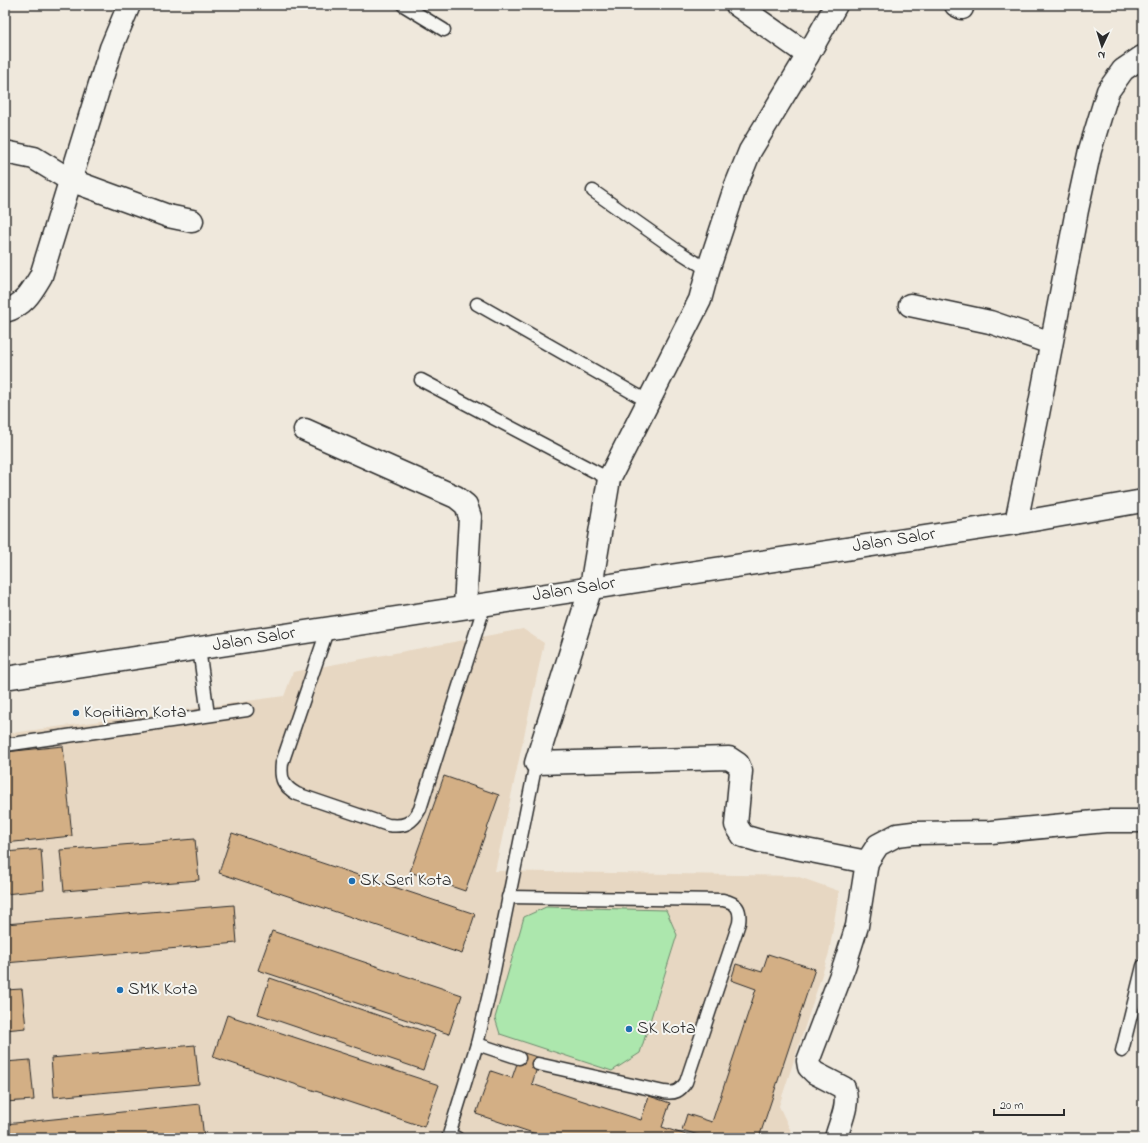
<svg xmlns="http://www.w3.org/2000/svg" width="1148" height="1143" font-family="'Indie Flower',sans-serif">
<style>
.built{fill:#e7d7c2}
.green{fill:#ace7ad;stroke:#6c896c}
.building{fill:#d3af85;stroke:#2b2b2b}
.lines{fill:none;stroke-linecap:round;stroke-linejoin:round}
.lane-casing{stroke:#2b2b2b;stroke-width:15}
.street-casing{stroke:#2b2b2b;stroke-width:25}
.secondary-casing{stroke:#2b2b2b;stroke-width:25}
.lane{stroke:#f6f6f2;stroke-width:12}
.street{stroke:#f6f6f2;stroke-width:22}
.secondary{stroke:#f6f6f2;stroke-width:22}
.poi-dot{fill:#1f6fb2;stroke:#f6f6f2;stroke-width:1.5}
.labels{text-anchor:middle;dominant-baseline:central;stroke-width:4;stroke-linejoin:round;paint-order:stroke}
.street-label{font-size:18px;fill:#2b2b2b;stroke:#f6f6f2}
.poi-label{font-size:18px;fill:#2b2b2b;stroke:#f6f6f2;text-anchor:start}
</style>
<rect width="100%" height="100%" fill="#efe8dc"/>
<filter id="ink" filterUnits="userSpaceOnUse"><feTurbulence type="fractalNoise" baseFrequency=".025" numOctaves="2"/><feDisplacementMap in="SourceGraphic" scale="8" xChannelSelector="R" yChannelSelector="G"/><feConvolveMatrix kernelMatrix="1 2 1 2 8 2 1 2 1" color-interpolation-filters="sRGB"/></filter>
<g filter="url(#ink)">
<polygon class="built" points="523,629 544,643 495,871 796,876 839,891 829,953 779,1106 794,1138 5,1138 5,734 284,696 282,702 293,672"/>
<polygon class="green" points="546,907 666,910 677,935 640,1053 612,1071 500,1034 495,1018 524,917"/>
<g class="building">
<polygon points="63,746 72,836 5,843 5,752"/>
<polygon points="444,776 499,795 465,891 410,872"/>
<polygon points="232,833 475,914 462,954 219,873"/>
<polygon points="195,839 199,880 64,891 60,850"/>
<polygon points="41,849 44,890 5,894 5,852"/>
<polygon points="234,905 237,943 5,963 5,924"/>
<polygon points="272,931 462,995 449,1034 258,970"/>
<polygon points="768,954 815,969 759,1138 708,1138 682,1130 687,1114 712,1122 756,989 731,980 736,964 762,972"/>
<polygon points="270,978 435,1035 423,1070 258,1014"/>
<polygon points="22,989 26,1028 5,1030 5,990"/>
<polygon points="227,1015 439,1085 424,1127 213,1057"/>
<polygon points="195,1045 199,1084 54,1097 51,1058"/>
<polygon points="521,1052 540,1058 532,1084 641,1120 649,1096 670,1103 662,1127 695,1138 548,1138 476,1114 491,1071 512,1078"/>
<polygon points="30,1060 34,1100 5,1102 5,1062"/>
<polygon points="200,1104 204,1138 5,1138 5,1124"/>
</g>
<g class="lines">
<defs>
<g id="lane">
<polyline points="403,5 444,30"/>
<polyline points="593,191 675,249 708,270"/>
<polyline points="477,304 649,402"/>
<polyline points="421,380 609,479"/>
<path d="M328 628 282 763C280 779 283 786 297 794L388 825C404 827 412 824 420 809L485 604"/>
<polyline points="199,648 208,715"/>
<polyline points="5,745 247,710"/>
<path d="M508 897 723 900C737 903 741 909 739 923L686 1082C680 1091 675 1094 664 1092L538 1064"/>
<polyline points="477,1044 519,1058"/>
<polyline points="1122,1051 1143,966"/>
<polyline points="457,1138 449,1135 477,1044 490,990 536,763"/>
</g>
<g id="street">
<polyline points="737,5 808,55"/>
<polyline points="836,5 808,55 750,151 735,188 708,270 700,300 609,479 591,587 536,763 729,758 738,764 741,771 736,825 743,836 760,841 867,862"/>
<polyline points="956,5 962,8"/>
<polyline points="5,152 34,158 70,180 168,216 192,221"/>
<polyline points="910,305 990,322 1051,343"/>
<path d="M5 311C24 306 32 291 41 276L111 48 129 5"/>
<polyline points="305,430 456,497 466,505 470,517 465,607"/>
<polyline points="1016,523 1038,414 1077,210 1090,150 1108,91 1123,70 1142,57"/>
<path d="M836 1138C840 1122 850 1105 844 1088L815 1073 809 1067 808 1061 844 967 857 926 867 862 878 845 897 835 913 833 991 832 1105 821H1143"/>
</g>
<polyline id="secondary" points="5,678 1016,523 1143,501"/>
</defs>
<use href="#lane" class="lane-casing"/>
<use href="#street" class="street-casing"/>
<use href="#secondary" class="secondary-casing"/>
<use href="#lane" class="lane"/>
<use href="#street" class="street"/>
<use href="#secondary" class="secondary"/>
</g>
</g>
<g class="poi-dot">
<circle cx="76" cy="713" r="4"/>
<circle cx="352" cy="881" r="4"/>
<circle cx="120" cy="990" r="4"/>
<circle cx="629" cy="1029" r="4"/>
</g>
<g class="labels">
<g class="street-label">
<text transform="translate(894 541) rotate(-9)">Jalan Salor</text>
<text transform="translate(574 590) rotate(-9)">Jalan Salor</text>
<text transform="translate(254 640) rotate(-9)">Jalan Salor</text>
</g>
<g class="poi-label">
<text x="84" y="713">Kopitiam Kota</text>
<text x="360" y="881">SK Seri Kota</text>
<text x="128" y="990">SMK Kota</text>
<text x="637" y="1029">SK Kota</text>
</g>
</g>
<rect width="1148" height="1143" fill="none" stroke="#f6f6f2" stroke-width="20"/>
<rect x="10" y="10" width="1128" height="1123" fill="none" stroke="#2b2b2b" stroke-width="1.5" filter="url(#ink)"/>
<g transform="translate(1102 46) rotate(184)" stroke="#f6f6f2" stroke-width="3" paint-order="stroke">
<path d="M0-3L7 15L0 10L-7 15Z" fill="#2b2b2b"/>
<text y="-6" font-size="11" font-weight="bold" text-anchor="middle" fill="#2b2b2b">N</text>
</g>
<path d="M994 1109v6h70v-6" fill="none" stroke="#2b2b2b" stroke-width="2"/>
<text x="1000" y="1109" font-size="12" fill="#2b2b2b" stroke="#f6f6f2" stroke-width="3" paint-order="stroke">20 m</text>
</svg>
